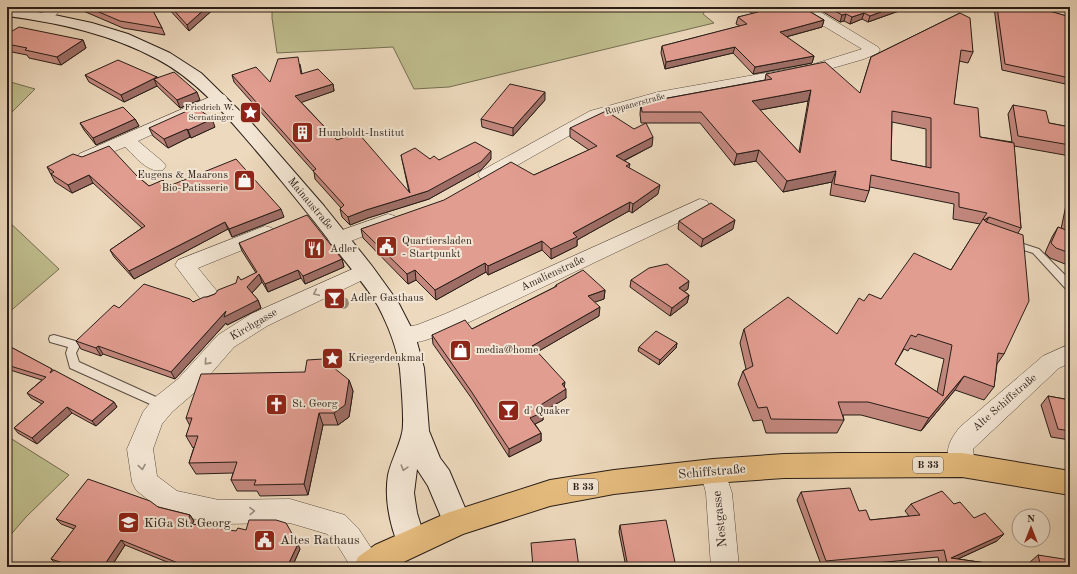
<svg xmlns="http://www.w3.org/2000/svg" width="1077" height="574" font-family="'Old Standard TT',serif">
<style>
.green{fill:#bfbd8d;stroke:#746d52}
.lines{fill:none;stroke-linecap:round;stroke-linejoin:round}
.lane-casing{stroke:#594c40;stroke-width:2}
.street-casing{stroke:#594c40;stroke-width:1}
.secondary-casing{stroke:#281d17;stroke-width:2}
.primary-casing{stroke:#281d17;stroke-width:2}
.lane{fill:#f3e6d4;fill-rule:evenodd}
.street{fill:#f3e6d4;fill-rule:evenodd}
.secondary{fill:#f3e6d4;fill-rule:evenodd}
.primary{fill:#e6bc7e;fill-rule:evenodd}
.tree{fill:#998c75}
.wall{fill:#c2877d;stroke:#281d17;fill-rule:evenodd}
.shaded-wall{fill:#9e6e66;stroke:#281d17}
.building{fill:#e29d91;stroke:#281d17;fill-rule:evenodd}
.oneway{stroke:#988c7f}
.labels{text-anchor:middle;dominant-baseline:central;stroke-width:4;stroke-linejoin:round;paint-order:stroke}
.far-street-label{font-size:9px;fill:#281d17;stroke:#f3e6d4}
.far-poi-label{font-size:9px;fill:#281d17;stroke:#f3e6d4;text-anchor:end}
.shield{fill:#f3e6d4;stroke:#655950;stroke-width:1}
.shield-label{font-size:10px;font-weight:bold;fill:#281d17}
.poi-label{font-size:11px;fill:#281d17;stroke:#f3e6d4;text-anchor:start}
.street-label{font-size:11px;fill:#281d17;stroke:#f3e6d4}
.near-street-label{font-size:13px;fill:#281d17;stroke:#f3e6d4}
.near-poi-label{font-size:13px;fill:#281d17;stroke:#f3e6d4;text-anchor:start}
</style>
<rect width="100%" height="100%" fill="#edd9bd"/>
<filter id="stains"><feTurbulence type="fractalNoise" baseFrequency=".005" numOctaves="4"/><feColorMatrix values="0 0 0 0 .2 0 0 0 0 .09 0 0 0 0 .02 0 0 0 .5 -.17"/></filter>
<radialGradient id="worn" r=".72"><stop offset=".6" stop-color="#630" stop-opacity="0"/><stop offset="1" stop-color="#630" stop-opacity=".3"/></radialGradient>
<g class="green">
<polygon points="272,7 707,7 703,14 714,23 449,87 414,89 393,47 277,53 272,18"/>
<polygon points="7,81 35,89 13,111 7,114"/>
<polygon points="7,220 59,269 7,314"/>
<polygon points="7,436 69,475 26,517 7,539"/>
</g>
<g class="lines">
<defs>
<g id="lane">
<polygon points="1011,240 1039,249 1070,280 1070,290 1066,289 1033,253 1008,245 1006,243 1008,241"/>
<polygon points="54,335 79,342 80,345 76,353 79,362 167,402 169,405 167,408 163,410 159,408 70,368 66,353 68,347 50,342 49,339 50,336"/>
</g>
<g id="street">
<path d="M48 7H63C57 15 50 22 40 20L38 17Z"/>
<polygon points="795,7 812,7 878,47 880,50 878,53 864,59 812,74 660,101 602,117 493,179 487,181 481,179 478,175 481,171 590,111 658,92 811,65 862,49 797,10"/>
<path d="M219 93 225 95 227 98 225 101 138 141 163 162 166 166 163 170C148 174 135 156 125 147L85 163 79 162 76 158 79 154Z"/>
<path d="M700 199 707 201 709 205 707 209 461 326C441 334 417 348 395 341L392 335 395 329 417 325 445 314Z"/>
<polygon points="388,214 395,216 398,220 395,224 338,246 331,244 328,239 331,234"/>
<polygon points="265,226 272,228 275,233 272,238 198,268 221,296 218,301 210,304 202,301 175,265 178,260"/>
<polygon points="364,264 371,266 374,271 371,276 267,326 234,347 194,393 172,412 162,424 153,449 157,476 177,491 219,500 290,499 345,515 358,528 377,557 381,567 351,567 338,546 327,534 290,523 219,524 171,514 162,511 136,490 132,482 127,449 143,412 154,398 178,379 218,335 251,314"/>
<path d="M1070 344V363L1059 368 973 449 975 465 971 473 962 476 953 473C944 453 947 443 960 427L1043 356Z"/>
<polygon points="713,460 722,463 732,493 739,567 711,567 706,493 700,471 704,463"/>
</g>
<path id="secondary" d="M7 8 45 13 92 23 128 34 170 53 201 73 250 121 324 206 372 266 398 302 415 335 424 368 429 431 440 458 449 470 471 522 467 531 457 535 447 531 428 486 417 469 414 493 417 513 426 542 421 552 411 556 401 552C391 529 384 501 388 475 391 461 399 447 402 433 405 422 401 382 400 369 397 348 388 325 378 306 365 284 346 263 331 243 310 215 287 188 265 161 234 125 200 81 157 59 110 34 60 23 7 16Z"/>
<polygon id="primary" points="841,453 962,453 1070,471 1070,495 962,477 784,478 713,483 614,494 550,506 463,534 393,567 354,567 358,557 375,545 447,513 550,480 614,470 713,459 784,454"/>
</defs>
<use href="#lane" class="lane-casing"/>
<use href="#street" class="street-casing"/>
<use href="#secondary" class="secondary-casing"/>
<use href="#primary" class="primary-casing"/>
<use href="#lane" class="lane"/>
<use href="#street" class="street"/>
<use href="#secondary" class="secondary"/>
<use href="#primary" class="primary"/>
</g>
<circle class="tree" cx="343" cy="303" r="6"/>
<g class="wall">
<polygon points="74,7 151,7 162,28 165,35 123,28"/>
<polygon points="167,7 216,7 189,31"/>
<polygon points="746,7 802,7 824,20 822,27 786,37 814,56 812,63 753,74 733,53 665,69 661,53 662,46 740,26 736,24 738,17 752,14"/>
<polygon points="815,7 910,7 868,22 862,19 850,24 844,21 840,22"/>
<polygon points="994,7 1038,7 1037,8 1070,17 1070,85 1002,70"/>
<path d="M960 13 973 52 968 63 959 61 954 104 980 137 1012 142 1008 114 1013 105 1049 123 1070 127V156L1014 146 1021 228 1018 233 1004 354 997 364 994 387 984 400 955 390 921 431 861 415H843L844 420 837 433H766L762 420 753 421 738 384 743 371 746 369 740 343 744 329 837 334 864 301 881 299 951 270 980 224 953 219 954 204 870 187 869 191 865 202 830 195 832 182 783 192 756 161 734 165 700 123H641L640 114 641 103 765 80 766 74 860 93 871 57ZM808 101 799 152 760 110ZM892 122 926 129V167L891 160ZM910 348 944 359 937 392 895 364 904 349 908 351Z"/>
<polygon points="7,34 83,40 86,48 61,65 29,58 27,55 7,51"/>
<polygon points="300,64 302,74 333,84 334,91 301,102 337,140 409,192 401,155 439,160 491,159 481,170 429,199 368,218 350,225 342,217 340,209 341,208 315,179 314,172 234,82 232,75 270,82"/>
<polygon points="85,75 157,77 200,100 180,108 157,86 124,102 89,82"/>
<polygon points="545,100 513,136 482,127 481,119"/>
<polygon points="135,119 139,126 96,145 84,130 80,123"/>
<polygon points="215,127 191,138 190,137 168,148 153,136 149,128"/>
<polygon points="570,128 652,146 624,161 630,164 629,168 658,194 632,213 629,211 577,240 577,246 551,259 542,250 488,275 486,272 436,300 416,280 408,284 363,238 361,229 534,175 589,150 570,137"/>
<polygon points="47,167 137,176 149,186 169,186 284,217 232,237 228,229 134,279 114,257 110,250 142,228 93,183 72,193 55,182"/>
<polygon points="1070,199 1070,266 1050,258 1045,253 1052,237 1058,227 1061,229 1066,205"/>
<polygon points="679,221 733,229 701,247 678,229"/>
<polygon points="239,243 342,259 344,267 305,284 301,278 268,292 262,282 252,293 258,300 261,308 227,325 226,323 175,379 103,354 101,356 81,349 76,341 119,308 193,302 215,294 256,273 242,251"/>
<polygon points="631,280 688,289 684,291 689,295 687,303 670,316 630,287"/>
<polygon points="556,285 605,290 604,299 594,302 599,316 537,352 564,387 566,398 543,412 543,420 535,424 541,433 541,441 509,457 472,399 433,344 432,335 472,329 555,287"/>
<polygon points="677,343 676,348 659,365 638,351 639,347"/>
<polygon points="7,345 53,370 114,402 117,407 96,426 72,413 37,444 18,433 14,428 42,404 31,398 27,393 42,380 7,369"/>
<polygon points="305,372 349,380 353,391 349,417 338,425 323,425 308,495 260,496 257,491 237,491 231,480 233,473 196,474 189,463 194,447 193,448 186,436 190,426 186,418"/>
<polygon points="1048,396 1070,400 1070,440 1051,437 1041,405"/>
<polygon points="801,492 859,511 870,520 909,516 905,511 911,504 954,504 974,518 1004,534 997,541 958,559 1014,567 940,567 938,557 835,567 822,567 797,500"/>
<polygon points="158,507 190,515 194,521 192,524 300,549 292,567 176,567 177,566 125,545 111,567 65,567 56,564 51,559 74,529 61,524 56,519"/>
<polygon points="620,525 676,567 626,567 619,532"/>
<polygon points="1038,555 1070,567 1032,567 1030,562"/>
</g>
<g class="shaded-wall">
<polygon points="207,7 216,7 189,31 187,25"/>
<polygon points="894,7 910,7 868,22 870,16"/>
<polygon points="864,13 862,19 850,24 852,17"/>
<polygon points="846,14 844,21 840,22 842,15"/>
<polygon points="824,20 822,27 778,39 780,32"/>
<polygon points="83,40 86,48 61,65 57,57"/>
<polygon points="735,47 733,53 665,69 666,62"/>
<polygon points="814,56 812,63 753,74 755,67"/>
<polygon points="157,77 160,84 154,79 157,86 124,102 121,95"/>
<polygon points="333,84 334,91 297,104 295,96"/>
<polygon points="811,90 808,101 749,112 752,101"/>
<polygon points="197,92 200,100 180,108 177,100"/>
<polygon points="545,92 545,100 513,136 513,128"/>
<polygon points="135,119 139,126 96,145 93,138"/>
<polygon points="212,119 215,127 191,138 188,130"/>
<polygon points="187,129 190,137 168,148 164,139"/>
<polygon points="653,137 652,146 615,165 616,156"/>
<polygon points="759,150 756,161 734,165 737,154"/>
<polygon points="491,151 491,159 481,170 429,199 368,218 350,225 348,217 366,210 428,191"/>
<polygon points="836,171 832,182 783,192 787,181"/>
<polygon points="89,175 93,183 72,193 68,185"/>
<polygon points="660,185 658,194 632,213 633,204"/>
<polygon points="630,202 629,211 577,240 577,246 551,259 551,249 573,233"/>
<polygon points="281,209 284,217 232,237 229,229"/>
<polygon points="989,217 982,229 982,221"/>
<polygon points="735,220 733,229 701,247 703,239"/>
<polygon points="225,222 228,229 134,279 129,271"/>
<polygon points="542,241 542,250 488,275 488,266"/>
<polygon points="342,259 344,267 305,284 303,276"/>
<polygon points="485,263 486,272 436,300 435,290"/>
<polygon points="298,270 301,278 268,292 265,284"/>
<polygon points="415,270 416,280 408,284 407,274"/>
<polygon points="259,274 262,282 250,295 247,287"/>
<polygon points="689,281 688,289 677,296 679,288"/>
<polygon points="605,290 604,299 587,305 588,296"/>
<polygon points="689,295 687,303 670,316 672,308"/>
<polygon points="258,300 261,308 227,325 226,323 175,379 171,372 226,311"/>
<polygon points="600,307 599,316 532,355 532,346"/>
<polygon points="677,343 676,348 659,365 660,360"/>
<polygon points="98,346 103,354 101,356 96,348"/>
<polygon points="964,376 955,390 921,431 929,418"/>
<polygon points="349,380 353,391 349,417 338,425 334,413"/>
<polygon points="565,382 564,390 566,389 566,398 543,412 543,420 531,426 530,418 539,406 562,384"/>
<polygon points="114,402 117,407 96,426 92,421"/>
<polygon points="67,407 72,413 37,444 32,438"/>
<polygon points="319,413 323,425 308,495 304,484"/>
<polygon points="541,433 541,441 509,457 509,449"/>
<polygon points="190,515 194,521 190,528 186,523"/>
<polygon points="1004,534 997,541 947,564 951,558"/>
<polygon points="121,540 125,545 111,567 103,567"/>
<polygon points="298,544 300,549 292,567 287,567"/>
</g>
<g class="building">
<polygon points="87,7 151,7 162,28 120,21"/>
<polygon points="171,7 207,7 187,25"/>
<polygon points="754,7 802,7 824,20 780,32 814,56 755,67 735,47 666,62 662,46 747,24 738,17 758,12"/>
<polygon points="828,7 894,7 870,16 864,13 852,17 846,14 842,15"/>
<polygon points="997,7 1036,7 1070,17 1070,78 1005,64"/>
<path d="M960 13 970 18 973 52 961 50 954 104 978 108 980 137 1014 143 1021 228 989 217 984 220 983 219 987 213 959 207V193L871 175 869 191 834 184 836 171 787 181 759 150 737 154 701 112H642L641 103 772 79 766 74 825 62 860 93 871 57ZM811 90 800 153 752 101ZM892 111 931 118V168L891 160Z"/>
<polygon points="19,27 83,40 57,57 25,50 27,48 7,44 7,34"/>
<polygon points="298,57 301,74 318,69 333,84 295,96 337,140 354,134 359,134 410,193 401,155 415,148 430,159 434,156 439,160 475,142 491,151 481,162 428,191 366,210 348,217 340,209 344,205 313,171 316,169 232,75 256,67 270,82 278,59"/>
<polygon points="118,60 157,77 121,95 85,75"/>
<polygon points="174,72 197,92 177,100 154,79"/>
<polygon points="510,84 545,92 513,128 481,119"/>
<polygon points="1013,105 1046,111 1049,123 1070,127 1070,145 1018,136"/>
<polygon points="123,107 135,119 93,138 80,123"/>
<polygon points="196,107 212,119 188,130 187,129 164,139 149,128"/>
<polygon points="606,111 634,129 646,123 653,137 616,156 630,164 626,166 660,185 633,204 630,202 573,233 577,237 551,249 542,241 488,266 485,263 435,290 415,270 407,274 361,229 444,200 511,162 534,175 597,146 570,128"/>
<polygon points="109,146 137,176 149,186 163,180 169,186 236,159 281,209 229,229 225,222 129,271 110,250 145,226 89,175 68,185 51,174 54,172 47,167 73,154 82,157"/>
<polygon points="711,203 735,220 703,239 679,221"/>
<polygon points="1070,207 1070,253 1056,248 1051,243 1058,227 1066,230"/>
<polygon points="307,215 342,259 303,276 298,270 265,284 259,274 247,287 258,300 224,317 226,311 171,372 98,346 96,348 76,341 114,305 119,308 144,284 190,299 193,302 204,297 207,297 215,294 218,290 236,283 238,276 241,280 257,272 239,243"/>
<path d="M983 219 986 222 1023 235 1029 301 1004 354 998 353 994 387 964 376 929 418 868 402H838L844 420 771 419 767 407 758 408 743 371 753 366 744 329 788 297 837 334 859 298 864 301 869 294 881 299 914 253 951 270ZM918 334 952 345 943 396 895 364 911 335 916 337Z"/>
<polygon points="667,264 689,281 679,288 689,295 672,308 631,280 649,268"/>
<polygon points="583,270 605,290 588,296 600,307 532,346 565,382 562,384 566,389 539,406 543,412 530,418 541,433 509,449 471,391 432,335 465,320 472,329 557,286 556,285"/>
<polygon points="656,331 677,343 660,360 639,347"/>
<polygon points="7,345 52,369 50,373 54,370 114,402 92,421 67,407 32,438 14,428 44,402 27,393 46,377 7,365"/>
<polygon points="323,359 349,380 345,405 334,413 319,413 304,484 254,485 256,480 231,480 237,462 189,463 198,436 186,436 192,418 186,418 201,374 305,372 307,360"/>
<polygon points="1048,396 1070,400 1070,431 1058,429"/>
<polygon points="88,479 150,501 158,507 190,515 186,523 236,531 238,528 246,530 249,520 276,520 286,523 298,544 287,567 176,567 178,563 121,540 103,567 75,567 51,559 76,526 56,519"/>
<polygon points="850,488 859,511 866,510 870,520 920,515 911,504 942,491 954,504 960,502 974,518 985,513 1004,534 951,558 1014,567 948,567 944,550 826,561 801,492"/>
<polygon points="666,520 676,567 628,567 620,525"/>
<polygon points="575,539 579,567 533,567 531,543"/>
<polygon points="1038,555 1070,560 1070,567 1041,567"/>
</g>
<defs><path id="oneway-chevron" d="M-2-3.5L2.5 0L-2 3.5" fill="none" stroke-width="1.6" stroke-linecap="round" stroke-linejoin="round"/></defs>
<g class="oneway">
<use href="#oneway-chevron" transform="translate(316 293) rotate(155)"/>
<use href="#oneway-chevron" transform="translate(207 362) rotate(132)"/>
<use href="#oneway-chevron" transform="translate(142 467) rotate(81)"/>
<use href="#oneway-chevron" transform="translate(404 468) rotate(107)"/>
<use href="#oneway-chevron" transform="translate(252 511) rotate(-2)"/>
</g>
<defs>
<symbol id="sight-square" viewBox="-11 -11 22 22"><rect x="-9" y="-9" width="18" height="18" rx="4" fill="#8f2418" stroke="#f3e6d4"/><path d="M0-6L1.8-2.2L6-1.7L2.9 1.2L3.7 5.4L0 3.3L-3.7 5.4L-2.9 1.2L-6-1.7L-1.8-2.2Z" fill="#fff"/></symbol>
<symbol id="building-square" viewBox="-11 -11 22 22"><rect x="-9" y="-9" width="18" height="18" rx="4" fill="#8f2418" stroke="#f3e6d4"/><path d="M-4-6H4V6H1V3H-1V6H-4ZM-2.5-4.3h1.7v1.8h-1.7ZM.8-4.3h1.7v1.8H.8ZM-2.5-1h1.7V.8h-1.7ZM.8-1h1.7V.8H.8Z" fill="#fff"/></symbol>
<symbol id="shop-square" viewBox="-11 -11 22 22"><rect x="-9" y="-9" width="18" height="18" rx="4" fill="#8f2418" stroke="#f3e6d4"/><path d="M-5-2.5h2.3a2.7 3.5 0 0 1 5.4 0H5L5.5 6h-11ZM-1.5-2.5h3a1.5 2.3 0 0 0-3 0Z" fill="#fff"/></symbol>
<symbol id="civic-square" viewBox="-11 -11 22 22"><rect x="-9" y="-9" width="18" height="18" rx="4" fill="#8f2418" stroke="#f3e6d4"/><path d="M-.6-6.5H3V-4.5H.6V-3L4-1V1h2V6H-6V1h2V-1L-.6-3ZM-1.2 2.5V6h2.4V2.5Z" fill="#fff"/></symbol>
<symbol id="restaurant-square" viewBox="-11 -11 22 22"><rect x="-9" y="-9" width="18" height="18" rx="4" fill="#8f2418" stroke="#f3e6d4"/><path d="M-5-6h1v4h1v-4h1v4h1v-4h1v5L-1.5 .5V6h-2V.5L-5-1ZM5-6V6H3V1.5H1.5Q1.5-4 5-6Z" fill="#fff"/></symbol>
<symbol id="bar-square" viewBox="-11 -11 22 22"><rect x="-9" y="-9" width="18" height="18" rx="4" fill="#8f2418" stroke="#f3e6d4"/><path d="M-6-5H6L.8 .8V4.5H3.5V6h-7V4.5H-.8V.8Z" fill="#fff"/></symbol>
<symbol id="church-square" viewBox="-11 -11 22 22"><rect x="-9" y="-9" width="18" height="18" rx="4" fill="#8f2418" stroke="#f3e6d4"/><path d="M-1.2-6h2.4v3.5h3.3v2.4h-3.3V6h-2.4V-.1h-3.3v-2.4h3.3Z" fill="#fff"/></symbol>
<symbol id="school-square" viewBox="-11 -11 22 22"><rect x="-9" y="-9" width="18" height="18" rx="4" fill="#8f2418" stroke="#f3e6d4"/><path d="M0-5L7-2L0 1L-7-2ZM-4 1L0 2.5L4 1V4Q0 6-4 4Z" fill="#fff"/></symbol>
</defs>
<g fill-rule="evenodd">
<use href="#sight-square" x="238" y="100" width="25" height="25"/>
<use href="#building-square" x="290" y="120" width="25" height="25"/>
<use href="#shop-square" x="232" y="168" width="25" height="25"/>
<use href="#civic-square" x="374" y="234" width="25" height="25"/>
<use href="#restaurant-square" x="302" y="236" width="25" height="25"/>
<use href="#bar-square" x="322" y="286" width="25" height="25"/>
<use href="#shop-square" x="448" y="338" width="25" height="25"/>
<use href="#sight-square" x="320" y="346" width="25" height="25"/>
<use href="#church-square" x="264" y="392" width="25" height="25"/>
<use href="#bar-square" x="496" y="398" width="25" height="25"/>
<use href="#school-square" x="116" y="510" width="25" height="25"/>
<use href="#civic-square" x="252" y="528" width="25" height="25"/>
</g>
<g class="labels">
<g class="far-street-label">
<text transform="translate(635 104) rotate(-15)">Ruppanerstraße</text>
</g>
<g class="far-poi-label">
<text x="234" y="107">Friedrich W.<tspan x="234" dy="10">Sernatinger</tspan></text>
</g>
<g class="shield">
<rect x="913" y="457" width="30" height="16" rx="3"/>
<rect x="568" y="479" width="30" height="16" rx="3"/>
</g>
<g class="shield-label">
<text x="928" y="465">B 33</text>
<text x="583" y="487">B 33</text>
</g>
<g class="poi-label">
<text x="318" y="133">Humboldt-Institut</text>
<text x="228" y="175" text-anchor="end">Eugens &amp; Maarons<tspan x="228" dy="13">Bio-Patisserie</tspan></text>
<text x="402" y="241">Quartiersladen<tspan x="402" dy="13">- Startpunkt</tspan></text>
<text x="330" y="249">Adler</text>
<text x="350" y="298">Adler Gasthaus</text>
<text x="476" y="350">media@home</text>
<text x="348" y="358">Kriegerdenkmal</text>
<text x="292" y="404">St. Georg</text>
<text x="524" y="411">d' Quaker</text>
</g>
<g class="street-label">
<text transform="translate(310 204) rotate(50)">Mainaustraße</text>
<text transform="translate(553 274) rotate(-25)">Amalienstraße</text>
<text transform="translate(254 325) rotate(-30)">Kirchgasse</text>
<text transform="translate(1005 403) rotate(-41)">Alte Schiffstraße</text>
</g>
<g class="near-street-label">
<text transform="translate(712 472) rotate(-5)">Schiffstraße</text>
<text transform="translate(720 519) rotate(-96)">Nestgasse</text>
</g>
<g class="near-poi-label">
<text x="144" y="523">KiGa St. Georg</text>
<text x="280" y="540">Altes Rathaus</text>
</g>
</g>
<rect width="1077" height="574" fill="none" stroke="#edd9bd" stroke-width="24"/>
<rect x="8" y="8" width="1061" height="558" fill="none" stroke="#281d17" stroke-width="2"/>
<rect x="12" y="12" width="1053" height="550" fill="none" stroke="#281d17"/>
<g transform="translate(1031 528)"><circle r="19" fill="#f3e6d4" stroke="#a29688"/>
<path d="M0-3L7 15L0 10L-7 15Z" fill="#8f2418"/>
<text y="-6" font-size="11" font-weight="bold" text-anchor="middle" fill="#281d17">N</text>
</g>
<rect width="100%" height="100%" filter="url(#stains)"/>
<rect width="100%" height="100%" fill="url(#worn)"/>
</svg>
